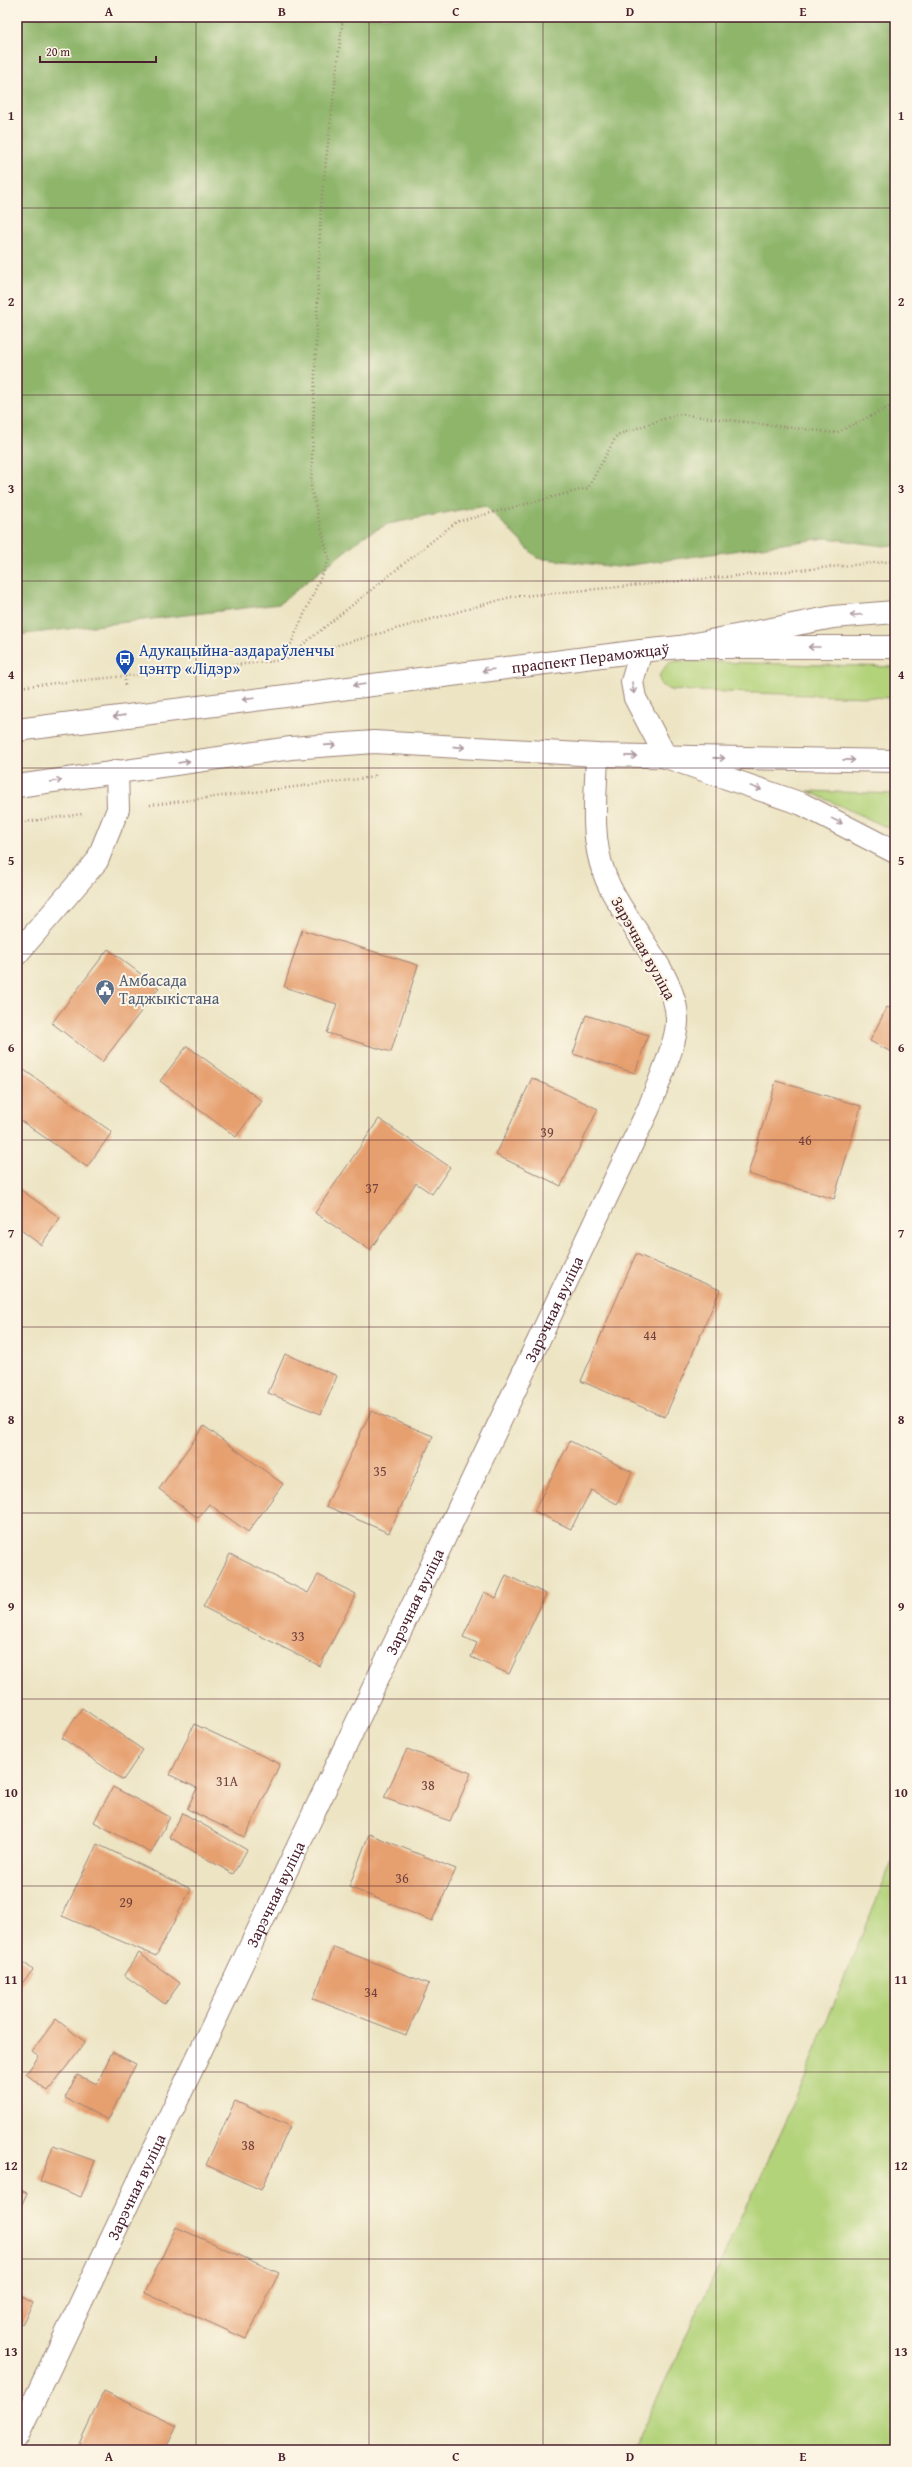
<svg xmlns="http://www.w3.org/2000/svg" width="912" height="2467" font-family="'Gentium Book Plus',serif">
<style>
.green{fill:#b3d37a;stroke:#7e7952}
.forest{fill:#8eb56a;stroke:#6c6a4a}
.building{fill:#e69f6e}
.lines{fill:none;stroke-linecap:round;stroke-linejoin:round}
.minor-casing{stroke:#9b8277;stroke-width:24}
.major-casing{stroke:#9b8277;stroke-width:24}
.highway-casing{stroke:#9b8277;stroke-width:24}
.path{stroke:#9b8277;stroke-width:2.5;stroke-dasharray:1 3;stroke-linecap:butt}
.minor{stroke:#fff;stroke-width:22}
.major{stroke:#fff;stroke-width:22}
.highway{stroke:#fff;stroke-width:22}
.oneway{stroke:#ae9aa0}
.grid{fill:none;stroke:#4a1f2b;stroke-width:1;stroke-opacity:0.55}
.labels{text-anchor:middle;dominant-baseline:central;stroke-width:4;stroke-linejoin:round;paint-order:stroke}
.number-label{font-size:14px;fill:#713f3c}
.transit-label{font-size:16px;fill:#164399;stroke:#fcf5e5;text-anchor:start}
.street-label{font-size:16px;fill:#4a1f2b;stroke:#fcf5e5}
.service-label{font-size:16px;fill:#4e5e75;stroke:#fcf5e5;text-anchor:start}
.neatline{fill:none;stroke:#4a1f2b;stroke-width:1.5}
.grid-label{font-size:13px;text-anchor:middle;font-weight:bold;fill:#4a1f2b}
</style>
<rect width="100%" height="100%" fill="#fcf5e5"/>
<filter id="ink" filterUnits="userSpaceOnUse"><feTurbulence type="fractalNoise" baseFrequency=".025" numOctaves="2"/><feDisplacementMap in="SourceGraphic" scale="8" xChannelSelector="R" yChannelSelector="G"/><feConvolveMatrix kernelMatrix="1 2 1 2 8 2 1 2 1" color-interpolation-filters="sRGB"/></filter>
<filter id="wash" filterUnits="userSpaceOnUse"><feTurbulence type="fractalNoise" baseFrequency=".012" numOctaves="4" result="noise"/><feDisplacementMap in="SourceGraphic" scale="16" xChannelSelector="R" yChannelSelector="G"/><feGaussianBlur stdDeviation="0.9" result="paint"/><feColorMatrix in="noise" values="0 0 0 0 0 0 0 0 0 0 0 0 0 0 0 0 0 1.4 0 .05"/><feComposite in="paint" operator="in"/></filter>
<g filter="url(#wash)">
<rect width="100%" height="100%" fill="#ece4c3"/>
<g class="green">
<polygon points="677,661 895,667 895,698 670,690 661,685 659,676 668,663"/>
<polygon points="808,791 895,794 895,831"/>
<polygon points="895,1854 895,2450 633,2450 784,2126"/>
</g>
<polygon class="forest" points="17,17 895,17 895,545 882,546 826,538 617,567 537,558 485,505 388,524 364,536 279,604 17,635"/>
<g id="blocks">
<g class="building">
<polygon points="302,930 418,965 391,1052 327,1033 337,1004 284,987"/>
<polygon points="108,949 159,988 102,1062 52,1023"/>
<polygon points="887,1007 895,1011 895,1054 870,1041"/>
<polygon points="586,1015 648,1035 635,1073 573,1054"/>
<polygon points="187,1046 262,1101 236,1137 160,1081"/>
<polygon points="17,1065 112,1132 87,1167 17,1118"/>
<polygon points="532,1078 598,1109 561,1186 496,1155"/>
<polygon points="776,1081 861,1106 834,1199 748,1174"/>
<polygon points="379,1119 450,1167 432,1194 416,1183 370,1250 315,1213"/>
<polygon points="17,1187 60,1218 41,1245 17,1227"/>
<polygon points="636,1254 720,1290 665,1417 581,1381"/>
<polygon points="285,1354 337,1376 321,1414 268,1393"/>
<polygon points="371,1411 433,1436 389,1533 326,1506"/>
<polygon points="204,1426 283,1484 248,1532 209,1504 198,1518 159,1489"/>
<polygon points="570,1441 632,1472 617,1504 591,1490 571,1529 534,1511"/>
<polygon points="230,1554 308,1593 318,1575 356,1594 320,1666 203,1607"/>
<polygon points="506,1575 546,1594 509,1674 471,1657 477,1643 463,1637 484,1592 496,1598"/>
<polygon points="82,1708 143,1750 123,1780 62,1738"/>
<polygon points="194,1724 280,1764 245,1837 187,1809 197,1788 170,1775"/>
<polygon points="407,1749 471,1773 450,1821 384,1798"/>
<polygon points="113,1787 170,1817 151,1853 94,1822"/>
<polygon points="183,1813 247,1850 233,1874 169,1837"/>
<polygon points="369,1834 456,1869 432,1921 349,1887"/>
<polygon points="97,1844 191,1889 156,1956 62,1916"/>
<polygon points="334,1947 429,1984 406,2035 313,1999"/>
<polygon points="139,1953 180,1983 165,2004 124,1975"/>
<polygon points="17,1957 33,1970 17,1989"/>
<polygon points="56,2019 85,2042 48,2091 26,2074 39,2056 32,2051"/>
<polygon points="112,2052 136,2064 108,2120 65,2098 77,2075 97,2084"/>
<polygon points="235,2101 290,2126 261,2190 206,2165"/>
<polygon points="53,2146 95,2161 81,2197 40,2181"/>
<polygon points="17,2188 27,2193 17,2215"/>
<polygon points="176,2227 279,2273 246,2339 145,2293"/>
<polygon points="17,2294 33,2303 22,2324 17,2321"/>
<polygon points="104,2391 177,2426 165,2450 76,2450"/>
</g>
</g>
</g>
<g filter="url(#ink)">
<use href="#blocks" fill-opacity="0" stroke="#9b8277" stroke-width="1"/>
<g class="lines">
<defs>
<g id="minor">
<polyline points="17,954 97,861 118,809 117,771"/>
<path id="s1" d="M17 2437 649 1108C657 1085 677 1043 677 1021 678 973 619 918 604 873 590 836 596 794 597 755"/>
</g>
<g id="major">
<polyline points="641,651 632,682 635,698 666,757"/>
<path id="s2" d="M17 730 641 651 680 647H895"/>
<polyline points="17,786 291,748 374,742 597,755 895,761"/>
</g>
<g id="highway">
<polyline points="680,647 833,617 895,612"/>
<polyline points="666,757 802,804 895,852"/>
</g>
</defs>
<use href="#minor" class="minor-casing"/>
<use href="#major" class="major-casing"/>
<use href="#highway" class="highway-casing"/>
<g class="path">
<polyline points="286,658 456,522 588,488 617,435 678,414 836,433 895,404"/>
<polyline points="284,659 329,559 311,488 321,203 343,17"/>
<polyline points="125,676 125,685"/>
<polyline points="17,687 284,660 511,597 895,561"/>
<polyline points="150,805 375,777 375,774"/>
<polyline points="17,823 82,814"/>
</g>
<use href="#minor" class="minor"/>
<use href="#major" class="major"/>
<use href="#highway" class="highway"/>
</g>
<defs><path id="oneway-shaft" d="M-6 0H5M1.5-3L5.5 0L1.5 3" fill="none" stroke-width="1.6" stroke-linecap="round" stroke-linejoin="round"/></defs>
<g class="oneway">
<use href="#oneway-shaft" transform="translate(856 615) rotate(175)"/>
<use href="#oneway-shaft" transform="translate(814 647) rotate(180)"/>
<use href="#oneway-shaft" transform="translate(488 670) rotate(173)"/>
<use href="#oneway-shaft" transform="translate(359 685) rotate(173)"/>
<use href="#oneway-shaft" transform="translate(633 688) rotate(80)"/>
<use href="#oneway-shaft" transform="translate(248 699) rotate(173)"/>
<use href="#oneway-shaft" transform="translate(119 716) rotate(172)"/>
<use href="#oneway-shaft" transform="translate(330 745) rotate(-4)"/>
<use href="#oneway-shaft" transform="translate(459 747) rotate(4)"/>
<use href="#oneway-shaft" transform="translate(631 756) rotate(1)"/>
<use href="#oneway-shaft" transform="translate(719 758) rotate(1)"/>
<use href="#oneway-shaft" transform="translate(849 760) rotate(1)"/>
<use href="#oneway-shaft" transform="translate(184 762) rotate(-8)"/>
<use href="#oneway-shaft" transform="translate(56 781) rotate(-9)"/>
<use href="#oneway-shaft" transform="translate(756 788) rotate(19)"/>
<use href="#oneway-shaft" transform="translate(837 821) rotate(26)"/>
</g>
</g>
<path class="grid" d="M196 17V2450M369 17V2450M543 17V2450M716 17V2450M17 208H895M17 395H895M17 581H895M17 768H895M17 954H895M17 1140H895M17 1327H895M17 1513H895M17 1699H895M17 1886H895M17 2072H895M17 2259H895"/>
<defs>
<symbol id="bus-pin" viewBox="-11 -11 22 30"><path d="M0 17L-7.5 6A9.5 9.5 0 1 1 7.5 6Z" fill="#1a4fb4" stroke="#fcf5e5"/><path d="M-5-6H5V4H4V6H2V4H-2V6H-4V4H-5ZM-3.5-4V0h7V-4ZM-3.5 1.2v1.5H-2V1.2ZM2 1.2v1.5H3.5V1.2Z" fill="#fff"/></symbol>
<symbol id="civic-pin" viewBox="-11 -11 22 30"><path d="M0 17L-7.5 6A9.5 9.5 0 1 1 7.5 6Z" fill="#5c6f8a" stroke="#fcf5e5"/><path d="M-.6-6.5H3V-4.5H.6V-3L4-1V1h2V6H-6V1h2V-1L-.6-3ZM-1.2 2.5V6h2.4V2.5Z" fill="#fff"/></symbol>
</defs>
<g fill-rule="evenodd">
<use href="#bus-pin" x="114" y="648" width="22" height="30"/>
<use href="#civic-pin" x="94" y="978" width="22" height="30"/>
</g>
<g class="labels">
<g class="number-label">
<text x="547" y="1132">39</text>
<text x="805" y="1140">46</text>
<text x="372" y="1188">37</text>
<text x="650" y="1335">44</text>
<text x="380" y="1471">35</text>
<text x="298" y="1636">33</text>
<text x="227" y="1781">31А</text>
<text x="428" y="1785">38</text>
<text x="402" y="1878">36</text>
<text x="126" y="1902">29</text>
<text x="371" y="1992">34</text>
<text x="248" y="2145">38</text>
</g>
<g class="transit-label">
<text x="139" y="650">Адукацыйна-аздараўленчы<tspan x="139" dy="18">цэнтр «Лідэр»</tspan></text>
</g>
<g class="street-label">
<text stroke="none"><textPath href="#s2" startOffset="578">праспект Пераможцаў</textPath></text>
<text transform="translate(644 948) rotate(61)">Зарэчная вуліца</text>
<text stroke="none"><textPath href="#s1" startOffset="1249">Зарэчная вуліца</textPath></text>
<text stroke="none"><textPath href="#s1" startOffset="925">Зарэчная вуліца</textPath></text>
<text stroke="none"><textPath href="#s1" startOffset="601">Зарэчная вуліца</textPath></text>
<text stroke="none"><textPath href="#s1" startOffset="277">Зарэчная вуліца</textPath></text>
</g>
<g class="service-label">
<text x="119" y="980">Амбасада<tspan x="119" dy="18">Таджыкістана</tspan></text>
</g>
</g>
<rect width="912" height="2467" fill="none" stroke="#fcf5e5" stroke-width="44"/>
<path d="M40 56v6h116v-6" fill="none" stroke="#4a1f2b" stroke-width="2"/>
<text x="46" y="56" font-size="12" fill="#4a1f2b" stroke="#fcf5e5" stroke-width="3" paint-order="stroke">20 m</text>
<rect x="22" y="22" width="868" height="2423" class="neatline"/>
<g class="grid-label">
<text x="109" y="16">A</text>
<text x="282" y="16">B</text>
<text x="456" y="16">C</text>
<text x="630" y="16">D</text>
<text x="803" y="16">E</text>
<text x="11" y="120">1</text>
<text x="901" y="120">1</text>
<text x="11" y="306">2</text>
<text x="901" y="306">2</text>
<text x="11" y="493">3</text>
<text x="901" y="493">3</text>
<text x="11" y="679">4</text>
<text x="901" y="679">4</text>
<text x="11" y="865">5</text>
<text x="901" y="865">5</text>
<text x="11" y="1052">6</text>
<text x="901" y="1052">6</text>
<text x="11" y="1238">7</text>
<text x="901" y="1238">7</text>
<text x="11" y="1424">8</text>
<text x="901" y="1424">8</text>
<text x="11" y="1611">9</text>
<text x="901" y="1611">9</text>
<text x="11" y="1797">10</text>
<text x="901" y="1797">10</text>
<text x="11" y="1984">11</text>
<text x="901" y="1984">11</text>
<text x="11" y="2170">12</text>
<text x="901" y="2170">12</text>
<text x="11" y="2356">13</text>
<text x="901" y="2356">13</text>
<text x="109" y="2461">A</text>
<text x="282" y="2461">B</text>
<text x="456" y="2461">C</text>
<text x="630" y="2461">D</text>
<text x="803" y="2461">E</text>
</g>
</svg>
